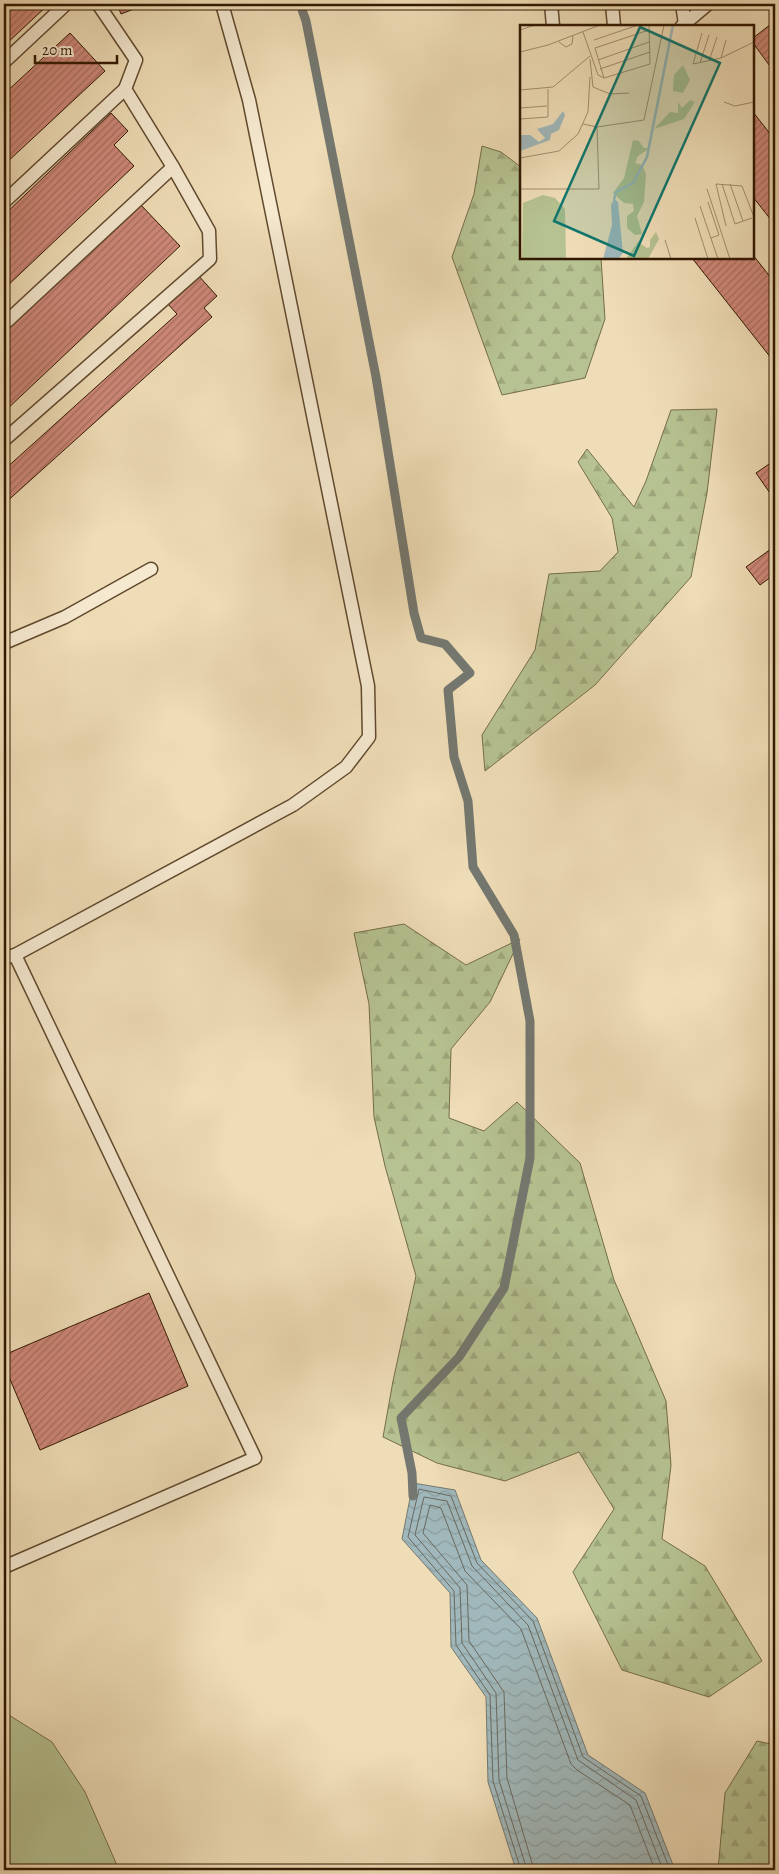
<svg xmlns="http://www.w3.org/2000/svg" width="779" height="1874" font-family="Alegreya,serif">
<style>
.forest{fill:url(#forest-firs);stroke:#746d48}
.pitch{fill:#b6c291;stroke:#746d48}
.water{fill:url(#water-waves);stroke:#747870}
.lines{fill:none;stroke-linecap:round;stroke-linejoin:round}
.shore{stroke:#69685e;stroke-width:1}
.stream{stroke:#747870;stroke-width:9}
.building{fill:url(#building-hatch);stroke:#321800}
.lane-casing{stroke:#61492e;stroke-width:15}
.lane{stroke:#f5e9d0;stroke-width:12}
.inset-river{fill:none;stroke:#a0b8bb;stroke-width:2.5}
.inset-road{fill:none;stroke:#a38e6e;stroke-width:1}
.view{fill:#0f766e;fill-opacity:0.15;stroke:#0f766e;stroke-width:2.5}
.inset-edge{fill:none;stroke:#321800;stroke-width:2.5}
</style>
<defs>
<pattern id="forest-firs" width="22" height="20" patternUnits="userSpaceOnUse" patternTransform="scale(1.25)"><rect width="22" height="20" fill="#b6c291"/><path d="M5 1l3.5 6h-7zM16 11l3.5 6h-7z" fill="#9da67b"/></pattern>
<pattern id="water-waves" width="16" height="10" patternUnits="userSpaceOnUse" patternTransform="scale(1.25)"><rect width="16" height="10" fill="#a0b8bb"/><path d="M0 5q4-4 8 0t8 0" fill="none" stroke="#8a9d9f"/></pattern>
<pattern id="building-hatch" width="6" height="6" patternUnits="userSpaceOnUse" patternTransform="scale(1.25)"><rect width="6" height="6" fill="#ce8879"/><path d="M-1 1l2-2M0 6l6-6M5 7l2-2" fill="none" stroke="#a86e61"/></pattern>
</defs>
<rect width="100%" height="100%" fill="#efddb7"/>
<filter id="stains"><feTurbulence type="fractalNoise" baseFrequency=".004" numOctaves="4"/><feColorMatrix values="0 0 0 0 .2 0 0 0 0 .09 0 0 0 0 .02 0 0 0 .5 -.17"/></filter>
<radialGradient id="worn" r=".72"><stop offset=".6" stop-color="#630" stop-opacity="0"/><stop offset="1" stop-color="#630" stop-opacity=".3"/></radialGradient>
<g class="forest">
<polygon points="482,146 501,152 521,167 522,258 601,258 605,319 585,378 502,395 452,257 474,194"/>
<polygon points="717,409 707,493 691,577 595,685 485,771 482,735 535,650 549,574 600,571 618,552 612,518 578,462 587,449 634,507 646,481 671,410"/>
<polygon points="404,924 466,965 520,939 490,1002 451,1049 449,1118 484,1131 517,1102 580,1163 614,1280 666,1401 671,1465 662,1539 705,1566 762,1661 709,1697 622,1670 573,1572 614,1509 579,1452 505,1481 437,1463 383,1437 393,1381 416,1276 385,1166 374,1117 369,1004 354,933"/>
<polygon points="757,1741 775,1745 775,1870 718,1870 725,1793"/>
</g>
<polygon class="pitch" points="4,1712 52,1742 85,1792 119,1870 4,1870"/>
<polygon class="water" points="413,1483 455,1490 481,1560 537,1618 588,1755 645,1793 675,1870 516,1870 488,1782 486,1697 451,1647 450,1593 402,1539"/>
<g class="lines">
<g class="shore">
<polyline points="521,1870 493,1781 490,1695 456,1645 454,1591 408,1537 419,1489 451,1496 477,1563 533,1621 583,1757 641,1796 670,1870"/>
<polyline points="527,1870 499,1780 496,1693 462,1643 460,1588 415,1535 424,1497 447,1501 472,1566 528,1625 578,1760 636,1800 663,1870"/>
<polyline points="534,1870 507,1778 504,1692 469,1641 467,1585 423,1533 430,1505 441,1508 465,1571 521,1629 571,1764 577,1770 630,1805 655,1870"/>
</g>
<polyline class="stream" points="300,4 306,21 376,377 414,613 421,638 445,644 470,673 448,690 454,757 468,801 473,867 514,935 530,1021 530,1158 504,1288 459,1357 401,1418 412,1473 413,1496"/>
</g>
<g class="building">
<polygon points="4,4 49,4 4,46"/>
<polygon points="117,4 144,4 144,5 121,14"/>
<polygon points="775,21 775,73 753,43 753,38"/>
<polygon points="70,33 105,71 4,165 4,94"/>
<polygon points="753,112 775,140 775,225 753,197"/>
<polygon points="111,113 128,131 114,145 134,166 4,289 4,215"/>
<polygon points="139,203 180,246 4,412 4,331"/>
<polygon points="753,255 775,283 775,363 692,258 753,258"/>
<polygon points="197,274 217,296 204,308 212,317 4,504 4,470 177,314 166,302"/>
<polygon points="775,460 775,494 772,496 756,473"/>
<polygon points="775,546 775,574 760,585 746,567"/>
<polygon points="149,1293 188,1386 40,1450 4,1365 4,1355"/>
</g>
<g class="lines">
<defs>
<g id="lane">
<polyline points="551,4 553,26"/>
<polyline points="612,4 614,26"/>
<polyline points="682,4 685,24"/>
<polyline points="682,26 708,4"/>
<polyline points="4,62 66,4"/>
<polyline points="4,202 125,89"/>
<polyline points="4,324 173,167"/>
<polyline points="4,440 210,259 209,231 173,167 125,89 136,60 98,4"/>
<polyline points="4,643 65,617 151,569"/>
<polyline points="15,955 293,805 346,767 369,737 368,686 249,100 222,4"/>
<polyline points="4,958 15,955 255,1458 4,1567"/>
</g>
</defs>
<use href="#lane" class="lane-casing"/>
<use href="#lane" class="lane"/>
</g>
<g transform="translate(520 25)">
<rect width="234" height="234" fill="#efddb7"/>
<path d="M163 40 170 55 163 68 153 66 154 50ZM170 75 175 77 164 94 134 104 150 87 158 88V77L162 83ZM113 115 119 116 124 123H130L118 131 115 138 122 140 126 149 124 177 117 191 122 209 115 210 107 203V191L114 186 113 179 104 178 93 168 104 153ZM136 207 139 214 128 234H106L118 217 127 223 130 222V215Z" fill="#b6c291"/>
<path d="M23 170 35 173 45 184 46 234H2L3 178Z" fill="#b6c291"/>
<path d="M43 86 45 90 39 105 31 109 30 115 0 126V110H10L19 117 25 113 17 104 33 99ZM94 174 98 177 103 228 98 234H83L92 200 91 180Z" fill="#a0b8bb"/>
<path class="inset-river" d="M94 175 96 167 113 158 127 132 153 0"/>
<path class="inset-road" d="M0 5 15 0M63 7 78 50 84 53 130 39 129 0M182 8 173 39 201 33 234 17M74 15 118 0M39 17 46 22 52 19 53 11M0 27 28 20 80 0M201 33 206 15M70 34 73 62 90 69 109 68M78 35 129 17M189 36 197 12M180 38 189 10M80 44 130 27M84 53 75 23 129 5M0 65 33 62 70 31M204 77 215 81 234 77M0 83 27 81M0 94 28 92V64M77 102 124 95 144 0M0 133 39 126 58 109 68 87 70 52M202 159 215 199 232 193M210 159 223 196M0 164H79L77 102 63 99M187 164 210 234M188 177 199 210 191 213M180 181 198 234M175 193 188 234M206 201 196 159 222 161 234 192M145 215 151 234"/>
<path class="view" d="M120 2 200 38 114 231 34 196Z"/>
<rect width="234" height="234" class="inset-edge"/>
</g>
<rect width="779" height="1874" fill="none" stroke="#efddb7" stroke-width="20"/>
<rect x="5" y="5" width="769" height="1864" fill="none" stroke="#321800" stroke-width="2.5"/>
<rect x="10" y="10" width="759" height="1854" fill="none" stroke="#321800"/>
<path d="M35 55v8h82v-8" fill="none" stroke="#321800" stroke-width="2.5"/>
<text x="42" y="55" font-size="15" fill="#321800" stroke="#f5e9d0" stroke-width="4" paint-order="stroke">20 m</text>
<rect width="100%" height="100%" filter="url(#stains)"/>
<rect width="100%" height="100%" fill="url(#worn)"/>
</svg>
